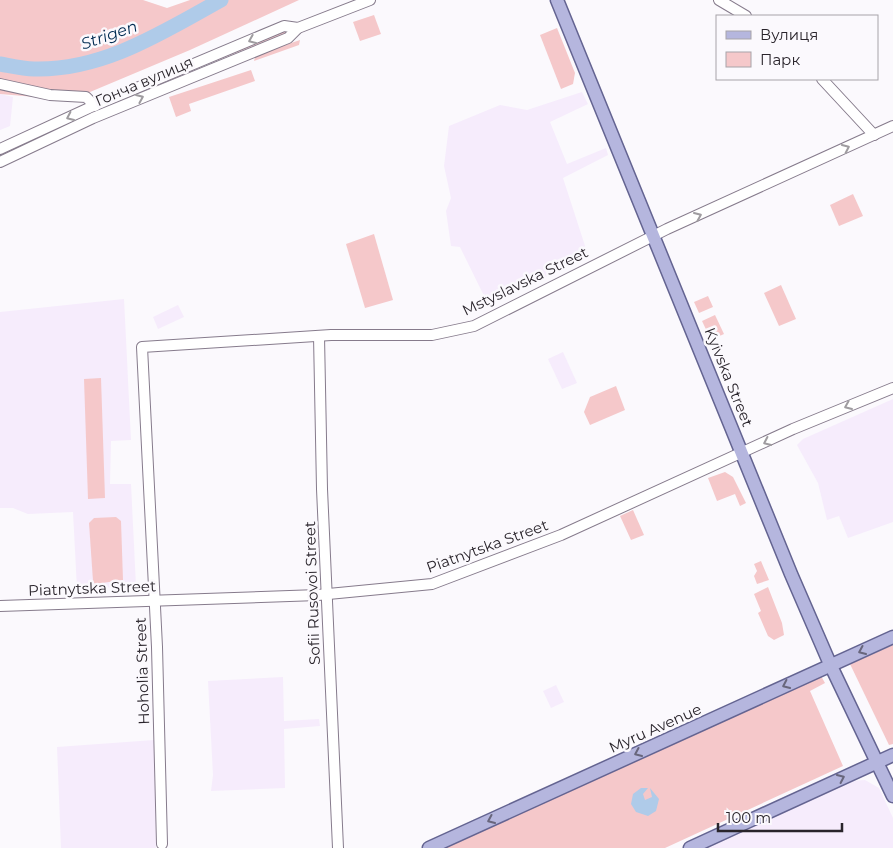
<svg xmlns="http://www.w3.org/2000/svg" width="893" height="848" font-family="Montserrat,sans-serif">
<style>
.built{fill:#f6ecfc}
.green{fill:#f5c8ca}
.water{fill:#afcbe9}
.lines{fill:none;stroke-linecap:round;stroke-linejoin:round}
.river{stroke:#afcbe9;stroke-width:15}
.minor-casing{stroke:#867b8c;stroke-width:12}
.major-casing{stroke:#646491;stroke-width:15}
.minor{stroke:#fff;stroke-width:10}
.major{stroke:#b5b6de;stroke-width:12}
.oneway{stroke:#9f9ca0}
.oneway2{stroke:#68667c}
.labels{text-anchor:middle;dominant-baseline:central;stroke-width:5;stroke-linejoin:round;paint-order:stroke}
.street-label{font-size:15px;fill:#29242b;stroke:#fbf9fd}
.water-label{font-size:16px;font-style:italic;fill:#002b51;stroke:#fbf9fd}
</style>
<rect width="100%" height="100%" fill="#fbf9fd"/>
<g class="built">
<polygon points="582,92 588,104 550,122 567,164 606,148 608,155 563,178 588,255 489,306 460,247 451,246 446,211 451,198 444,166 449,126 500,105 527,110"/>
<polygon points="0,94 13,97 10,126 0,130"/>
<polygon points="124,299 131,440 111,441 110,484 131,484 136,586 77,589 73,512 28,514 13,508 0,508 0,312"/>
<polygon points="178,305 184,317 158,329 153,317"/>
<polygon points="563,352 577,383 562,389 548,359"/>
<polygon points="893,399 893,522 848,538 839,516 827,520 818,483 797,445 803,439"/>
<polygon points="283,677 284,721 319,719 320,726 284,729 285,788 211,791 213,775 208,681"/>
<polygon points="556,685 564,702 551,708 543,691"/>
<polygon points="154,740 156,848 61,848 57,747"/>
<polygon points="865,780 879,788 893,818 893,848 706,848 851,781"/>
</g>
<g class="green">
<polygon points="0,0 143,0 167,8 190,0 299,0 190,50 71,100 0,94"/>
<polygon points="374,15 381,34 360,41 353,22"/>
<polygon points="557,28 575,73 573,84 561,89 540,35"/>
<polygon points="288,29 289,32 129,95"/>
<polygon points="300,40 299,45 254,61 255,57 259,54"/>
<polygon points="251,70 255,81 189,104 191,111 176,117 169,97"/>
<polygon points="853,194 863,216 839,226 830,205"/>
<polygon points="374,234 393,300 365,308 346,244"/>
<polygon points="781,285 796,319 779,326 764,293"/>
<polygon points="708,296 713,307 699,313 694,302"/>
<polygon points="715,315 724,334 711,340 702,321"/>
<polygon points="101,378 105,498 88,499 84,379"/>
<polygon points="616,386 625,410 590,425 584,412 590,397"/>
<polygon points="725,472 733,477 746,503 740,506 735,494 717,501 708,478"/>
<polygon points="633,510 644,535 631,540 620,516"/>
<polygon points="116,517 121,521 123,580 95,584 93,581 89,523 94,518"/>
<polygon points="761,561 769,580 757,584 754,576 757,571 754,564"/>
<polygon points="768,587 782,623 784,635 774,640 768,636 758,613 761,611 754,594"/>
<polygon points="893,645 893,744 889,745 850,664"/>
<polygon points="821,676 825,683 810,691 843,766 665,848 441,848"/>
</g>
<polygon class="water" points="641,788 648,788 643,794 645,800 652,797 650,788 659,799 656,811 648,816 636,812 631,804 633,794"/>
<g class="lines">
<path class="river" d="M0 64C11 66 23 69 34 69 103 71 163 32 221 0"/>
<defs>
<g id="minor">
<polyline points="719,0 746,16"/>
<polyline points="822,79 874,135"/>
<polyline points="0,84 50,95 86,97 95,106"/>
<polyline points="0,149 89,108 284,26 298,28"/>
<polyline points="0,162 93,118 288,38 298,28 370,0"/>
<polyline points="319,336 322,489 338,848"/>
<polyline points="0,606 318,595 432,584 561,535 793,429 893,388"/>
<polyline points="162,844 157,647 142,347 331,335 432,335 474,326 667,229 893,126"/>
</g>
<g id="major">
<polyline points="557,0 791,574 830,664 893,796"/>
<polyline points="429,848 893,637"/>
<polyline points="690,848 893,755"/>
</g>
</defs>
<use href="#minor" class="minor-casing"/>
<use href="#major" class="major-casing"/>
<use href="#minor" class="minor"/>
<use href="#major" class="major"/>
</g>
<defs><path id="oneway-chevron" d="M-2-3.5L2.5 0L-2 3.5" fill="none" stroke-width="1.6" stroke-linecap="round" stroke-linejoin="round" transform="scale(1.25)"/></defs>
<g class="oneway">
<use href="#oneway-chevron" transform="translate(252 40) rotate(157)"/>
<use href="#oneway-chevron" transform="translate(140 98) rotate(-23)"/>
<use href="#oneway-chevron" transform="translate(70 117) rotate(155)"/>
<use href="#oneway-chevron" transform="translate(846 148) rotate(-25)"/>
<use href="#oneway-chevron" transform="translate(698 216) rotate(-23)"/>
<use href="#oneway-chevron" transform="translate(848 406) rotate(157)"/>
<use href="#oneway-chevron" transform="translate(767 442) rotate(155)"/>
</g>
<g class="oneway2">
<use href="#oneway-chevron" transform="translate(862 651) rotate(156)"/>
<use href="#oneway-chevron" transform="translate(786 685) rotate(155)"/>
<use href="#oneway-chevron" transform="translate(638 753) rotate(156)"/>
<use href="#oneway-chevron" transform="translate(841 778) rotate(-25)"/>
<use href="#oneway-chevron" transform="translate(491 820) rotate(156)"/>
</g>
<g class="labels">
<g class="street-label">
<text transform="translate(144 81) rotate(-23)">Гонча вулиця</text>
<text transform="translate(525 281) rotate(-26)">Mstyslavska Street</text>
<text transform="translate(729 377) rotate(68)">Kyivska Street</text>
<text transform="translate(487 546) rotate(-20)">Piatnytska Street</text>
<text transform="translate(92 588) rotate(-2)">Piatnytska Street</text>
<text transform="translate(312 593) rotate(-92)">Sofii Rusovoi Street</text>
<text transform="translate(142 671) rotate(-92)">Hoholia Street</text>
<text transform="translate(655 728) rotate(-24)">Myru Avenue</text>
</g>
<g class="water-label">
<text transform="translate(109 35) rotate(-19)">Strigen</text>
</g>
</g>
<rect x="716" y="15" width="162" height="65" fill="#fbf9fd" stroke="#a7a4a9"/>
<rect x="726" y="31" width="25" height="8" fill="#b5b6de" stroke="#a7a4a9"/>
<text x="760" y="40" font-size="15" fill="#29242b">Вулиця</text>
<rect x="726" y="52" width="25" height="15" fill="#f5c8ca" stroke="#a7a4a9"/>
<text x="760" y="65" font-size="15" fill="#29242b">Парк</text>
<path d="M718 823v8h124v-8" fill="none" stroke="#29242b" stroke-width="2.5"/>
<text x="726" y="823" font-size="15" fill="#29242b" stroke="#fbf9fd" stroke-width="4" paint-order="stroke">100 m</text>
</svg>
